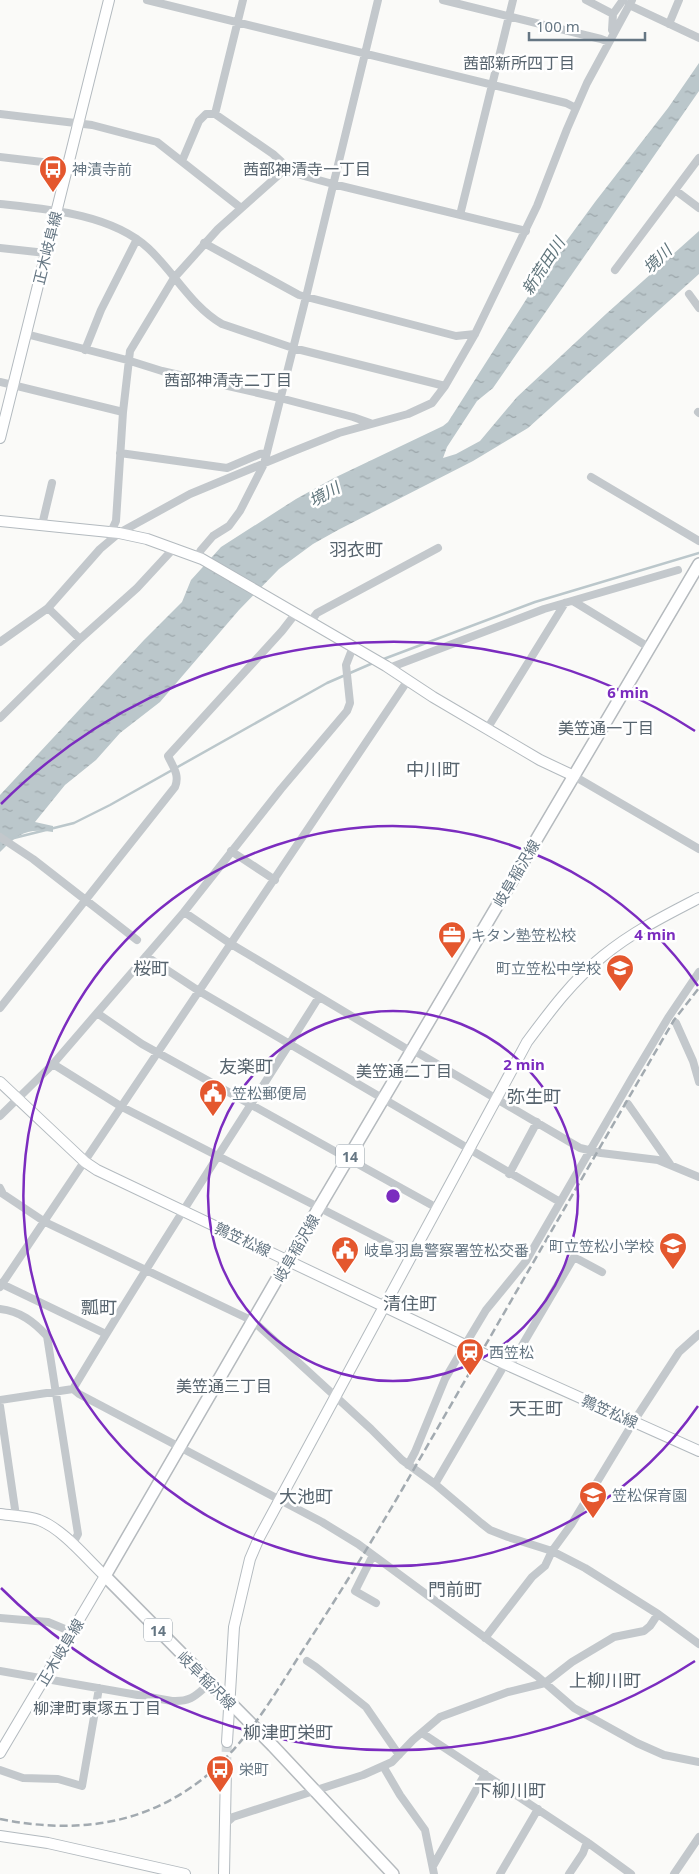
<svg xmlns="http://www.w3.org/2000/svg" width="699" height="1874" viewBox="0 0 699 1874" font-family="'Noto Sans','Noto Sans JP',sans-serif">
	<defs>
		<pattern id="water-ripples" width="26" height="14" patternUnits="userSpaceOnUse" patternTransform="scale(1.25)"><rect width="26" height="14" fill="#bbc7cb"/><path d="M2 4q2-2 4 0t4 0M15 11q2-2 4 0t4 0" fill="none" stroke="#9ca6aa"/></pattern>
	</defs>
	<rect width="100%" height="100%" fill="#fafaf8"/>
	<!-- water -->
	<path fill="url(#water-ripples)" d="M 699,63 L 699,91 L 493,388 L 477,401 L 447,447 L 443,458 L 456,454 L 480,441 L 517,397 L 606,314 L 699,231 L 699,274 L 528,428 L 473,461 L 338,530 L 313,544 L 279,569 L 239,610 L 160,702 L 120,733 L 96,760 L 65,785 L 35,822 L 53,826 L 53,832 C 27,828 19,833 0,852 L 0,795 L 144,640 L 182,602 L 191,580 L 221,547 L 296,499 L 334,478 L 443,426 L 448,422 L 543,273 L 595,202 L 668,108 Z"/>
	<g fill="none" stroke-linecap="round" stroke-linejoin="round">
		<!-- stream -->
		<path stroke="#bbc7cb" stroke-width="2.5" d="M 381,660 L 535,602 L 699,553
			M 14,838 L 74,823 L 110,805 L 327,683 L 373,663"/>
		<!-- secondary-tunnel -->
		<path stroke="#d5d9db" stroke-width="10" stroke-dasharray="10 5" stroke-linecap="butt" d="M 226,1767 L 227,1742"/>
		<!-- secondary casing -->
		<g stroke="#b3babf" stroke-width="12">
			<path id="secondary" d="M 0,438 L 109,0
				M 0,521 L 119,533 L 147,539 L 202,559 L 386,666 L 433,697 L 540,760 L 574,776
				M 0,1082 L 85,1162 L 97,1170 L 505,1364 L 699,1451
				M 0,1514 C 13,1516 27,1516 39,1520 C 63,1529 87,1559 105,1576 L 0,1753
				M 227,1742 L 234,1627 L 250,1559 L 259,1538 L 527,1042 C 550,1011 573,980 603,956 C 632,932 666,915 699,898
				M 0,1836 L 48,1843 L 185,1874
				M 224,1874 L 226,1767"/>
		</g>
		<!-- primary casing -->
		<g stroke="#b5babe" stroke-width="14">
			<path id="primary" d="M 393,1874 L 273,1746 L 105,1576 L 288,1260 L 699,564"/>
		</g>
		<!-- street -->
		<path stroke="#c3c8cc" stroke-width="8" d="M 147,0 L 566,103 L 576,108
			M 443,0 L 601,39 L 609,42
			M 586,0 L 613,14
			M 629,5 L 699,38
			M 669,24 L 679,0
			M 614,33 L 612,30 L 613,14 L 623,0
			M 0,114 L 92,125 L 157,142 L 241,208
			M 215,114 L 243,0
			M 0,157 L 68,165
			M 182,161 L 199,121 L 206,114 L 215,114 L 273,154 L 285,165 L 286,171 L 333,184 L 526,231
			M 675,190 L 699,208
			M 0,204 C 47,209 111,214 148,248 C 174,272 191,306 222,324 L 293,348 L 445,386
			M 460,215 L 513,0
			M 204,243 L 299,295 L 456,336 L 475,334
			M 0,248 L 46,253
			M 615,270 L 699,158
			M 689,294 L 699,308
			M 26,334 L 127,360 L 162,371 L 280,398 L 353,417 L 370,423
			M 85,350 L 101,310 L 137,239
			M 0,382 L 123,412
			M 698,412 L 699,413
			M 120,453 L 227,468 L 260,454 L 266,453
			M 591,477 L 699,541
			M 42,525 L 52,483
			M 111,532 L 116,521 L 123,412 L 130,351 L 174,278 L 218,229 L 282,172 L 286,171
			M 197,557 L 201,550 L 213,536 L 229,526 L 240,511 L 264,464 L 306,297 L 378,0
			M 573,601 L 650,648
			M 48,608 L 80,639
			M 310,622 L 317,613 L 438,548
			M 0,642 L 48,608 L 100,549 L 119,533 L 190,494 L 289,453 L 339,433 L 408,414 L 432,403 L 445,386 L 475,334 L 537,206 L 567,129 L 587,83 L 632,0
			M 389,668 L 544,609 L 678,570
			M 0,718 L 80,639 L 137,588 L 174,548
			M 487,729 L 565,603
			M 574,776 L 699,849
			M 0,837 L 33,859 L 137,940
			M 231,851 L 275,880
			M 184,912 L 231,944 L 405,1048 L 420,1054 L 580,1148 L 601,1153 L 658,1160 L 699,1177
			M 146,956 L 199,991 L 560,1202
			M 0,1008 L 175,787 C 180,775 173,767 168,756 L 282,631 L 296,613
			M 97,1013 L 142,1044 L 437,1208
			M 676,1023 L 693,1061 L 699,1082
			M 53,1064 L 122,1107 L 412,1255
			M 628,1104 L 670,1164
			M 0,1116 L 53,1064 L 184,912 L 281,789 L 347,711 L 350,703 L 346,665 L 353,647
			M 509,1174 L 537,1122
			M 0,1188 L 3,1194 L 45,1222 L 253,1321 L 371,1429 L 402,1460 L 435,1484 L 481,1523 L 490,1530 L 508,1537 L 552,1551 L 585,1568 L 658,1614 L 699,1644
			M 0,1283 L 106,1334
			M 0,1287 L 408,680
			M 0,1309 C 20,1311 34,1322 47,1336 L 78,1534 L 72,1545
			M 510,1366 L 574,1257 L 602,1272
			M 73,1389 L 79,1394 L 322,1522 L 358,1544 L 537,1676 L 574,1708 L 637,1743 L 664,1755 L 699,1762
			M 0,1400 L 73,1389 C 152,1256 237,1128 319,997
			M 0,1406 L 16,1516
			M 408,1465 L 415,1452 L 445,1379 L 465,1345 L 486,1310 L 526,1261 L 632,1078 L 668,1018 L 699,972
			M 435,1484 L 505,1364
			M 373,1555 L 355,1591 L 376,1603
			M 0,1618 L 48,1622 L 72,1632
			M 485,1638 L 532,1577 L 545,1566 L 552,1551 L 571,1525 L 634,1421 L 679,1352 L 699,1334
			M 307,1661 L 316,1667 L 366,1707 L 399,1755
			M 0,1671 L 172,1701 C 192,1702 196,1695 210,1683
			M 422,1733 L 587,1842 L 631,1874
			M 383,1766 L 400,1795 L 425,1830 L 434,1874
			M 0,1770 L 23,1778 L 58,1779 L 82,1786 L 99,1688
			M 225,1824 L 233,1817 L 363,1775 L 392,1762 L 413,1740 L 440,1717 L 508,1692 L 545,1683 L 572,1662 L 614,1637 L 644,1631 L 650,1626 L 658,1614
			M 433,1866 L 485,1774
			M 500,1874 L 538,1809
			M 569,1874 L 583,1853 L 587,1842
			M 674,1874 L 699,1837"/>
		<!-- secondary -->
		<use href="#secondary" stroke="#fff" stroke-width="10"/>
		<!-- primary -->
		<use href="#primary" stroke="#fff" stroke-width="11"/>
		<!-- rail -->
		<path stroke="#a2aab0" stroke-width="2.5" stroke-dasharray="8 4" stroke-linecap="butt" d="M 0,1819 C 75,1834 144,1826 205,1777 C 247,1743 274,1695 303,1650 C 338,1596 371,1543 403,1488 C 493,1332 583,1176 674,1020 L 699,988"/>
	</g>
	<!-- distance rings -->
	<g fill="none" stroke="#7b2cbf" stroke-width="2.5">
		<circle cx="393" cy="1196" r="185"/>
		<path d="M698 1406A370 370 0 1 1 698 986"/>
		<path d="M695 1661A555 555 0 0 1 1 1588M1 804A555 555 0 0 1 695 731"/>
	</g>
	<!-- icons -->
	<defs>
		<g id="bus-pin" transform="scale(1.4375)"><path d="M0 17L-7.5 6A9.5 9.5 0 1 1 7.5 6Z" fill="#e4572e" stroke="#fff"/><path d="M-5-6H5V4H4V6H2V4H-2V6H-4V4H-5ZM-3.5-4V0h7V-4ZM-3.5 1.2v1.5H-2V1.2ZM2 1.2v1.5H3.5V1.2Z" fill="#fff"/></g>
		<g id="office-pin" transform="scale(1.4375)"><path d="M0 17L-7.5 6A9.5 9.5 0 1 1 7.5 6Z" fill="#e4572e" stroke="#fff"/><path d="M-6-3h4V-5.5h4V-3h4V5H-6ZM-1-4.5V-3h2v-1.5ZM-6 0V1H6V0Z" fill="#fff"/></g>
		<g id="school-pin" transform="scale(1.4375)"><path d="M0 17L-7.5 6A9.5 9.5 0 1 1 7.5 6Z" fill="#e4572e" stroke="#fff"/><path d="M0-5L7-2L0 1L-7-2ZM-4 1L0 2.5L4 1V4Q0 6-4 4Z" fill="#fff"/></g>
		<g id="civic-pin" transform="scale(1.4375)"><path d="M0 17L-7.5 6A9.5 9.5 0 1 1 7.5 6Z" fill="#e4572e" stroke="#fff"/><path d="M-.6-6.5H3V-4.5H.6V-3L4-1V1h2V6H-6V1h2V-1L-.6-3ZM-1.2 2.5V6h2.4V2.5Z" fill="#fff"/></g>
		<g id="station-pin" transform="scale(1.4375)"><path d="M0 17L-7.5 6A9.5 9.5 0 1 1 7.5 6Z" fill="#e4572e" stroke="#fff"/><path d="M-3-6H3Q5-6 5-4V2Q5 4 3 4L4.5 6H3L1.5 4h-3L-3 6H-4.5L-3 4Q-5 4-5 2V-4Q-5-6-3-6ZM-3.5-4v3h7v-3ZM-3.5 1v1.5H-2V1ZM2 1v1.5H3.5V1Z" fill="#fff"/></g>
	</defs>
	<g fill-rule="evenodd">
		<use href="#bus-pin" x="53" y="169"/>
		<use href="#office-pin" x="452" y="935"/>
		<use href="#school-pin" x="620" y="968"/>
		<use href="#civic-pin" x="213" y="1093"/>
		<use href="#school-pin" x="673" y="1246"/>
		<use href="#civic-pin" x="345" y="1250"/>
		<use href="#station-pin" x="470" y="1352"/>
		<use href="#school-pin" x="593" y="1495"/>
		<use href="#bus-pin" x="220" y="1769"/>
	</g>
	<g text-anchor="middle" dominant-baseline="central" stroke-width="5" stroke-linejoin="round" paint-order="stroke">
		<!-- shield labels -->
		<g fill="#fff" stroke="#939fa8" stroke-width="1">
			<rect x="336" y="1144.5" width="28" height="23" rx="4"/>
			<rect x="144" y="1618.5" width="28" height="23" rx="4"/>
		</g>
		<g font-size="14" font-weight="bold" fill="#657683">
			<text x="350" y="1156">14</text>
			<text x="158" y="1630">14</text>
		</g>
		<!-- poi labels -->
		<g font-size="15" fill="#657683" stroke="#fff" text-anchor="start">
			<text x="72" y="169">神漬寺前</text>
			<text x="471" y="935">キタン塾笠松校</text>
			<text x="601" y="968" text-anchor="end">町立笠松中学校</text>
			<text x="232" y="1093">笠松郵便局</text>
			<text x="654" y="1246" text-anchor="end">町立笠松小学校</text>
			<text x="364" y="1250">岐阜羽島警察署笠松交番</text>
			<text x="489" y="1352">西笠松</text>
			<text x="612" y="1495">笠松保育園</text>
			<text x="239" y="1769">栄町</text>
		</g>
		<!-- street labels -->
		<g font-size="15" fill="#657683" stroke="#fff">
			<text transform="translate(47 248) rotate(-76)">正木岐阜線</text>
			<text transform="translate(516 873) rotate(-59)">岐阜稲沢線</text>
			<text transform="translate(243 1239) rotate(25)">鶉笠松線</text>
			<text transform="translate(296 1248) rotate(-60)">岐阜稲沢線</text>
			<text transform="translate(610 1411) rotate(24)">鶉笠松線</text>
			<text transform="translate(60 1652) rotate(-59)">正木岐阜線</text>
			<text transform="translate(207 1680) rotate(45)">岐阜稲沢線</text>
		</g>
		<!-- neighbourhood labels -->
		<g font-size="16" fill="#57646e" stroke="#fff">
			<text x="519" y="63">茜部新所四丁目</text>
			<text x="307" y="169">茜部神清寺一丁目</text>
			<text x="228" y="380">茜部神清寺二丁目</text>
			<text x="606" y="728">美笠通一丁目</text>
			<text x="404" y="1071">美笠通二丁目</text>
			<text x="224" y="1386">美笠通三丁目</text>
			<text x="97" y="1708">柳津町東塚五丁目</text>
		</g>
		<!-- water labels -->
		<g font-size="16" font-style="italic" fill="#60757c" stroke="#fff">
			<text transform="translate(657 259) rotate(-44)">境川</text>
			<text transform="translate(543 266) rotate(-57)">新荒田川</text>
			<text transform="translate(324 494) rotate(-29)">境川</text>
		</g>
		<!-- quarter labels -->
		<g font-size="18" fill="#57646e" stroke="#fff">
			<text x="356" y="549">羽衣町</text>
			<text x="433" y="769">中川町</text>
			<text x="151" y="968">桜町</text>
			<text x="246" y="1066">友楽町</text>
			<text x="534" y="1096">弥生町</text>
			<text x="410" y="1303">清住町</text>
			<text x="99" y="1307">瓢町</text>
			<text x="536" y="1408">天王町</text>
			<text x="306" y="1496">大池町</text>
			<text x="455" y="1589">門前町</text>
			<text x="605" y="1680">上柳川町</text>
			<text x="288" y="1732">柳津町栄町</text>
			<text x="510" y="1790">下柳川町</text>
		</g>
	</g>
	<circle cx="393" cy="1196" r="8" fill="#7b2cbf" stroke="#fff" stroke-width="2.5"/>
	<g font-size="15" text-anchor="middle" font-weight="bold" fill="#7b2cbf" stroke="#fff" stroke-width="5" stroke-linejoin="round" paint-order="stroke">
		<text x="628" y="698">6 min</text>
		<text x="655" y="940">4 min</text>
		<text x="524" y="1070">2 min</text>
	</g>
	<!-- scale -->
	<path d="M529 32v8h116v-8" fill="none" stroke="#657683" stroke-width="2.5"/>
	<text x="536" y="32" font-size="15" fill="#657683" stroke="#ffffff" stroke-width="4" paint-order="stroke">100 m</text>
</svg>
